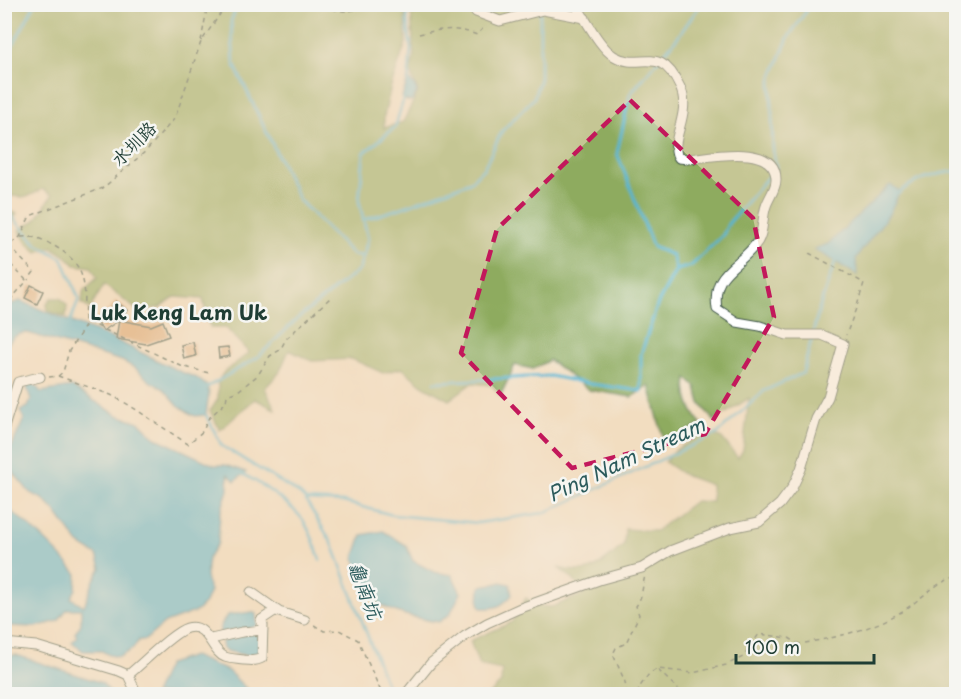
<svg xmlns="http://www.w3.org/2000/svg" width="961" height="699" viewBox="0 0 961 699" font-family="'Playpen Sans','LXGW WenKai TC',sans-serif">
	<rect width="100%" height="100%" fill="#f6f6f2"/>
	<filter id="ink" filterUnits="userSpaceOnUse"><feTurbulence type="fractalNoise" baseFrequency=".0167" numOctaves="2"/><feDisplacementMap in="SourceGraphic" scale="12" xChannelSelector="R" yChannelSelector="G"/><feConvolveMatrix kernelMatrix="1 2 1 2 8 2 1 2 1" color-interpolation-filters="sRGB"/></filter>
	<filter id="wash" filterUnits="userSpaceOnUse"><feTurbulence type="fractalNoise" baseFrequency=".008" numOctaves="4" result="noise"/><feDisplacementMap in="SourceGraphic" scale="24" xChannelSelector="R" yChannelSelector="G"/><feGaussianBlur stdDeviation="1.35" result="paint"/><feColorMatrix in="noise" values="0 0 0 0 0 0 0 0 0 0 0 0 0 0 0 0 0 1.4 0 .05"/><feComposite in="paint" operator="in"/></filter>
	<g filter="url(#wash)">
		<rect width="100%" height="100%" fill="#f2ddc0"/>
		<!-- forest -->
		<path fill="#8eab5e" stroke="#567449" stroke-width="1.5" d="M 4,5 L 405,5 L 406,43 L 391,86 L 384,116 L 384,128 L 403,122 L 418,92 L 410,71 L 414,58 L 411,9 L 413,5 L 956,5 L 956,694 L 489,694 L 501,683 L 502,670 L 479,665 L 470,641 L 512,622 L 526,598 L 540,606 L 552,607 L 584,594 L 572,578 L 558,568 C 593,577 598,566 624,545 L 625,529 L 656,531 L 695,501 L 712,502 L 711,485 L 684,475 L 665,462 L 675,450 L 704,433 L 721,437 L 738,458 L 743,450 L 749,398 L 714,421 L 700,403 L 696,387 L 687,378 C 684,397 690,409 701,424 L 665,444 L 649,385 L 632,397 L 589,390 L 549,360 L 533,369 L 515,365 L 500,396 L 492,385 L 472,383 L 449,400 L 422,385 L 402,368 L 383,373 L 352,359 L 312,361 L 289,350 L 279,373 L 265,388 L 275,409 L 255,399 L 220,430 L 210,411 L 218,399 L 218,381 L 224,372 L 249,353 L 226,328 L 211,328 L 208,322 L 203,299 L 175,297 L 159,308 L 137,310 L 104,285 L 90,309 L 82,304 L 83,291 L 97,278 L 91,267 L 75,265 L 66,256 L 52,247 L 37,252 L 27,243 L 19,230 L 36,220 L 52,195 L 43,189 L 27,197 L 8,196 L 5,190 Z
			M 5,211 L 17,213 L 5,235 L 4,235 Z
			M 51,298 L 60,298 L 67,305 L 66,317 L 48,311 L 47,304 Z"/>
		<!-- water -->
		<path fill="#54b6d3" stroke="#3a7a84" stroke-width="1.5" d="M 408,79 L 411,81 L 417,91 L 412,101 L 407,101 L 402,97 Z
			M 890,185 L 900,191 L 889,214 L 856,258 L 857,275 L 814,249 L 828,244 Z
			M 20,301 L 109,337 L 179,371 L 197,378 L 207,386 L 209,393 L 206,415 L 195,416 L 191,414 L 178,405 L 164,389 L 151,382 L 135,368 L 122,361 L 28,333 C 15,333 9,339 5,351 L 5,310 L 8,305 Z
			M 32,382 L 41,392 L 72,387 L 117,415 L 139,422 L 156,438 L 214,465 L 225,465 L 246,472 L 235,481 L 228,474 L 228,490 L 220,514 L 218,543 L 208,558 L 206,577 L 210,591 L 205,603 L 197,611 L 165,623 L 145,640 L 139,640 L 133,649 L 119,657 L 109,655 L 102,651 L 83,651 L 72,642 L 77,637 L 75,633 L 81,624 L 81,609 L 67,609 L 58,621 L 36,627 L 5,626 L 4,506 C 32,526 55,548 77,574 L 76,589 L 71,598 L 84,606 L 94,580 L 101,568 L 97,555 L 79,544 L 54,510 L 43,499 L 30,493 L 8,466 L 9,452 L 24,419 L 20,411 L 28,407 L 31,400 L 26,384 Z
			M 383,531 L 406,545 L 413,561 L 434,572 L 452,575 L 461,593 L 450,614 L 439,622 C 419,619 381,612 369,594 C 364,587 359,568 354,558 L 362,535 Z
			M 501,582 L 510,584 L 512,595 C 502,606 496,609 481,608 L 479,603 L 480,587 C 486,583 494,586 501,582 Z
			M 252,612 L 256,614 L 257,625 L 254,627 L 220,633 L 220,627 L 227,615 Z
			M 253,632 L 259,634 L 260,653 L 253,657 L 227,651 L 222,648 L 222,641 Z
			M 16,655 L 102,683 L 112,694 L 5,694 L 5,656 Z
			M 193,656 L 228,671 L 249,691 L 249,694 L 154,694 L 168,664 Z"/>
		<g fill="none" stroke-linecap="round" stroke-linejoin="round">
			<!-- stream -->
			<path stroke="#54b6d3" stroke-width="3" d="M 238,4 L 231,21 L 234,64 L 299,200 L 353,255 L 362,256
				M 4,64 L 7,56 L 35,4
				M 408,83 L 411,48 L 407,21 L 409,4
				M 776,168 L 773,151 L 771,80 L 788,38 L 811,4
				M 898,194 C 914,179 935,174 956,171
				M 4,207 L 36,244 L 62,258 L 79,299 L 70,322
				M 363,220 L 401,208 L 470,182 L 484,168 L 502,131 L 534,98 L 540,78 L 540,4
				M 676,270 L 691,266 L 723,235 L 728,224 L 771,173
				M 435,382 L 550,376 L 591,384 L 641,391 L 641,354 L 658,303 L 676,270 L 672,255 L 653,247 L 617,153 L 630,94 L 677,38 L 701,4
				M 204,389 L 258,357 L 297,319 L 359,270 L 368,239 L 359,201 L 364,153 L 395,127 L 405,95
				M 206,415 L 222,446 L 300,494 L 306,500 L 343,502 L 393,515 L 478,523 L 544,513 L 717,434 L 764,391 L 803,373 L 819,309 L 836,259
				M 242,474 C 258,481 293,506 303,520 C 311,533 316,546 320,560
				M 306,501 L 332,543 L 390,694"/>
		</g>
		<g id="blocks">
			<!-- building -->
			<path fill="#d99e65" d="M 31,285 L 43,291 L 37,304 L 25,298 Z
				M 116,301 L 127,310 L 118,321 L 103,331 L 95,319 L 109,310 Z
				M 119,320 L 151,326 L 163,321 L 169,336 L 146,344 L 116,339 Z
				M 193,342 L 196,356 L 184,359 L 181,345 Z
				M 228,347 L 230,356 L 219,358 L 218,348 Z"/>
		</g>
	</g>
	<g filter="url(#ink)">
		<use href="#blocks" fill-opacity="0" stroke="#3f5549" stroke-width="1.5"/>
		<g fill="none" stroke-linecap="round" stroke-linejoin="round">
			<!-- minor casing -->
			<g stroke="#3f5549" stroke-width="11">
				<path id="minor" d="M 469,4 L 476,12 L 500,21 L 543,10 L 585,18
					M 4,427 L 18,382 L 40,377
					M 251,592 L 279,612 L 305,620
					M 211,639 L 242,632 L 263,630
					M 4,643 L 36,646 L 119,671 L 128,675 L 137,694
					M 128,675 C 141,665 173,632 187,628 C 208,622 211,652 225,657 C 230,659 238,659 244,660 C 251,660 255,662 262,658 L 263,625 L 261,620 L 276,610
					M 406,694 L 431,663 L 465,636 L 487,623 L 518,609 L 599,580 L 642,568 L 670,551 L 730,528 L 759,522 L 780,504 L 792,488 L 801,469 L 816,419 L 828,397 L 843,344 L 822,335 L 787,335 L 760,326 L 737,322 L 717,309 C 711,270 740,268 758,241 C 764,231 762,217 766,206 C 769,197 776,189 776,180 C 777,142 710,157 688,159 L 679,158 C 667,143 693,113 680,87 C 659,42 641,72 614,56 C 600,48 586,19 575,4"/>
			</g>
			<!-- path -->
			<path stroke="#3f5549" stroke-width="1.5" stroke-dasharray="4.5 4.5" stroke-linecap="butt" d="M 325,4 C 335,16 362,10 375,4
				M 419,34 C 440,29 457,27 477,35 L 485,26
				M 201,41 L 208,4
				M 21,237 C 38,236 41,239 56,247 C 87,265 86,287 84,320 L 181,366 L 209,373
				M 9,246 L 34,272 L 28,280
				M 4,248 L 20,237 L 30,216 L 103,188 L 146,151 L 175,118 L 201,42 L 227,4
				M 809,253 L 864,283 L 857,306 L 846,335
				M 4,258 L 27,281 L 4,307
				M 58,376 L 111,395 L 129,405 L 188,444 L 203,431 L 208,419 L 226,402 L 227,395 L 238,391 L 258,375 L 270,356 L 280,350 L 286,339 L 330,298
				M 49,377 L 58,376 L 63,372 L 69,351 L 87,323
				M 314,625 L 324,631 L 339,630 L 358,640 L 382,694
				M 658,670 L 683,694
				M 627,694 L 625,682 L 613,654 L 616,648 L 626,643 L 639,615 L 636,606 C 643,597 642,586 645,576
				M 637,694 L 641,685 L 649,674 L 657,669 L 693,673 L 726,665 L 743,657 L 759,634 L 789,638 L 799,644 C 834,638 871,630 901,612 C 920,601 935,581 956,578"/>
			<!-- minor -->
			<use href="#minor" stroke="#fff" stroke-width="9"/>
		</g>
	</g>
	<!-- marked area -->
	<path d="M0 0H961V699H0ZM 630,100 L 753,218 L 774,317 L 705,434 L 572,468 L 461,353 L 497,229 Z" fill="#f2ddc0" fill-opacity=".55" fill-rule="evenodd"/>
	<path fill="none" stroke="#c2185b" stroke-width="4.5" stroke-dasharray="12 8" stroke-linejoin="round" d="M 630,100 L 753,218 L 774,317 L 705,434 L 572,468 L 461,353 L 497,229 Z"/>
	<g text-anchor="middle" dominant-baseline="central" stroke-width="5" stroke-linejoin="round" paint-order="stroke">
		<!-- street labels -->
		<g font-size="18" fill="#1f3d34" stroke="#f6f6f2">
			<text transform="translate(133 143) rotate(-45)">水圳路</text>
		</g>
		<!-- neighbourhood labels -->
		<g font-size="20" font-weight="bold" fill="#1f3d34" stroke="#f6f6f2">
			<text x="179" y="312">Luk Keng Lam Uk</text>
		</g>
		<!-- water labels -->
		<g font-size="20" font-style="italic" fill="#2c5b5c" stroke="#f6f6f2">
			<text transform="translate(626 459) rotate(-25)">Ping Nam Stream</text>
			<text transform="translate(366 590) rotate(69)">龜南坑</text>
		</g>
	</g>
	<!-- margin -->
	<rect width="961" height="699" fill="none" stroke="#f6f6f2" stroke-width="24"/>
	<!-- scale -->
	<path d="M736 654v9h138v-9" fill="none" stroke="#1f3d34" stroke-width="3"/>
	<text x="745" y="654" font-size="18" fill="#1f3d34" stroke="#f6f6f2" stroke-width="4.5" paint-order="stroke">100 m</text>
</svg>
